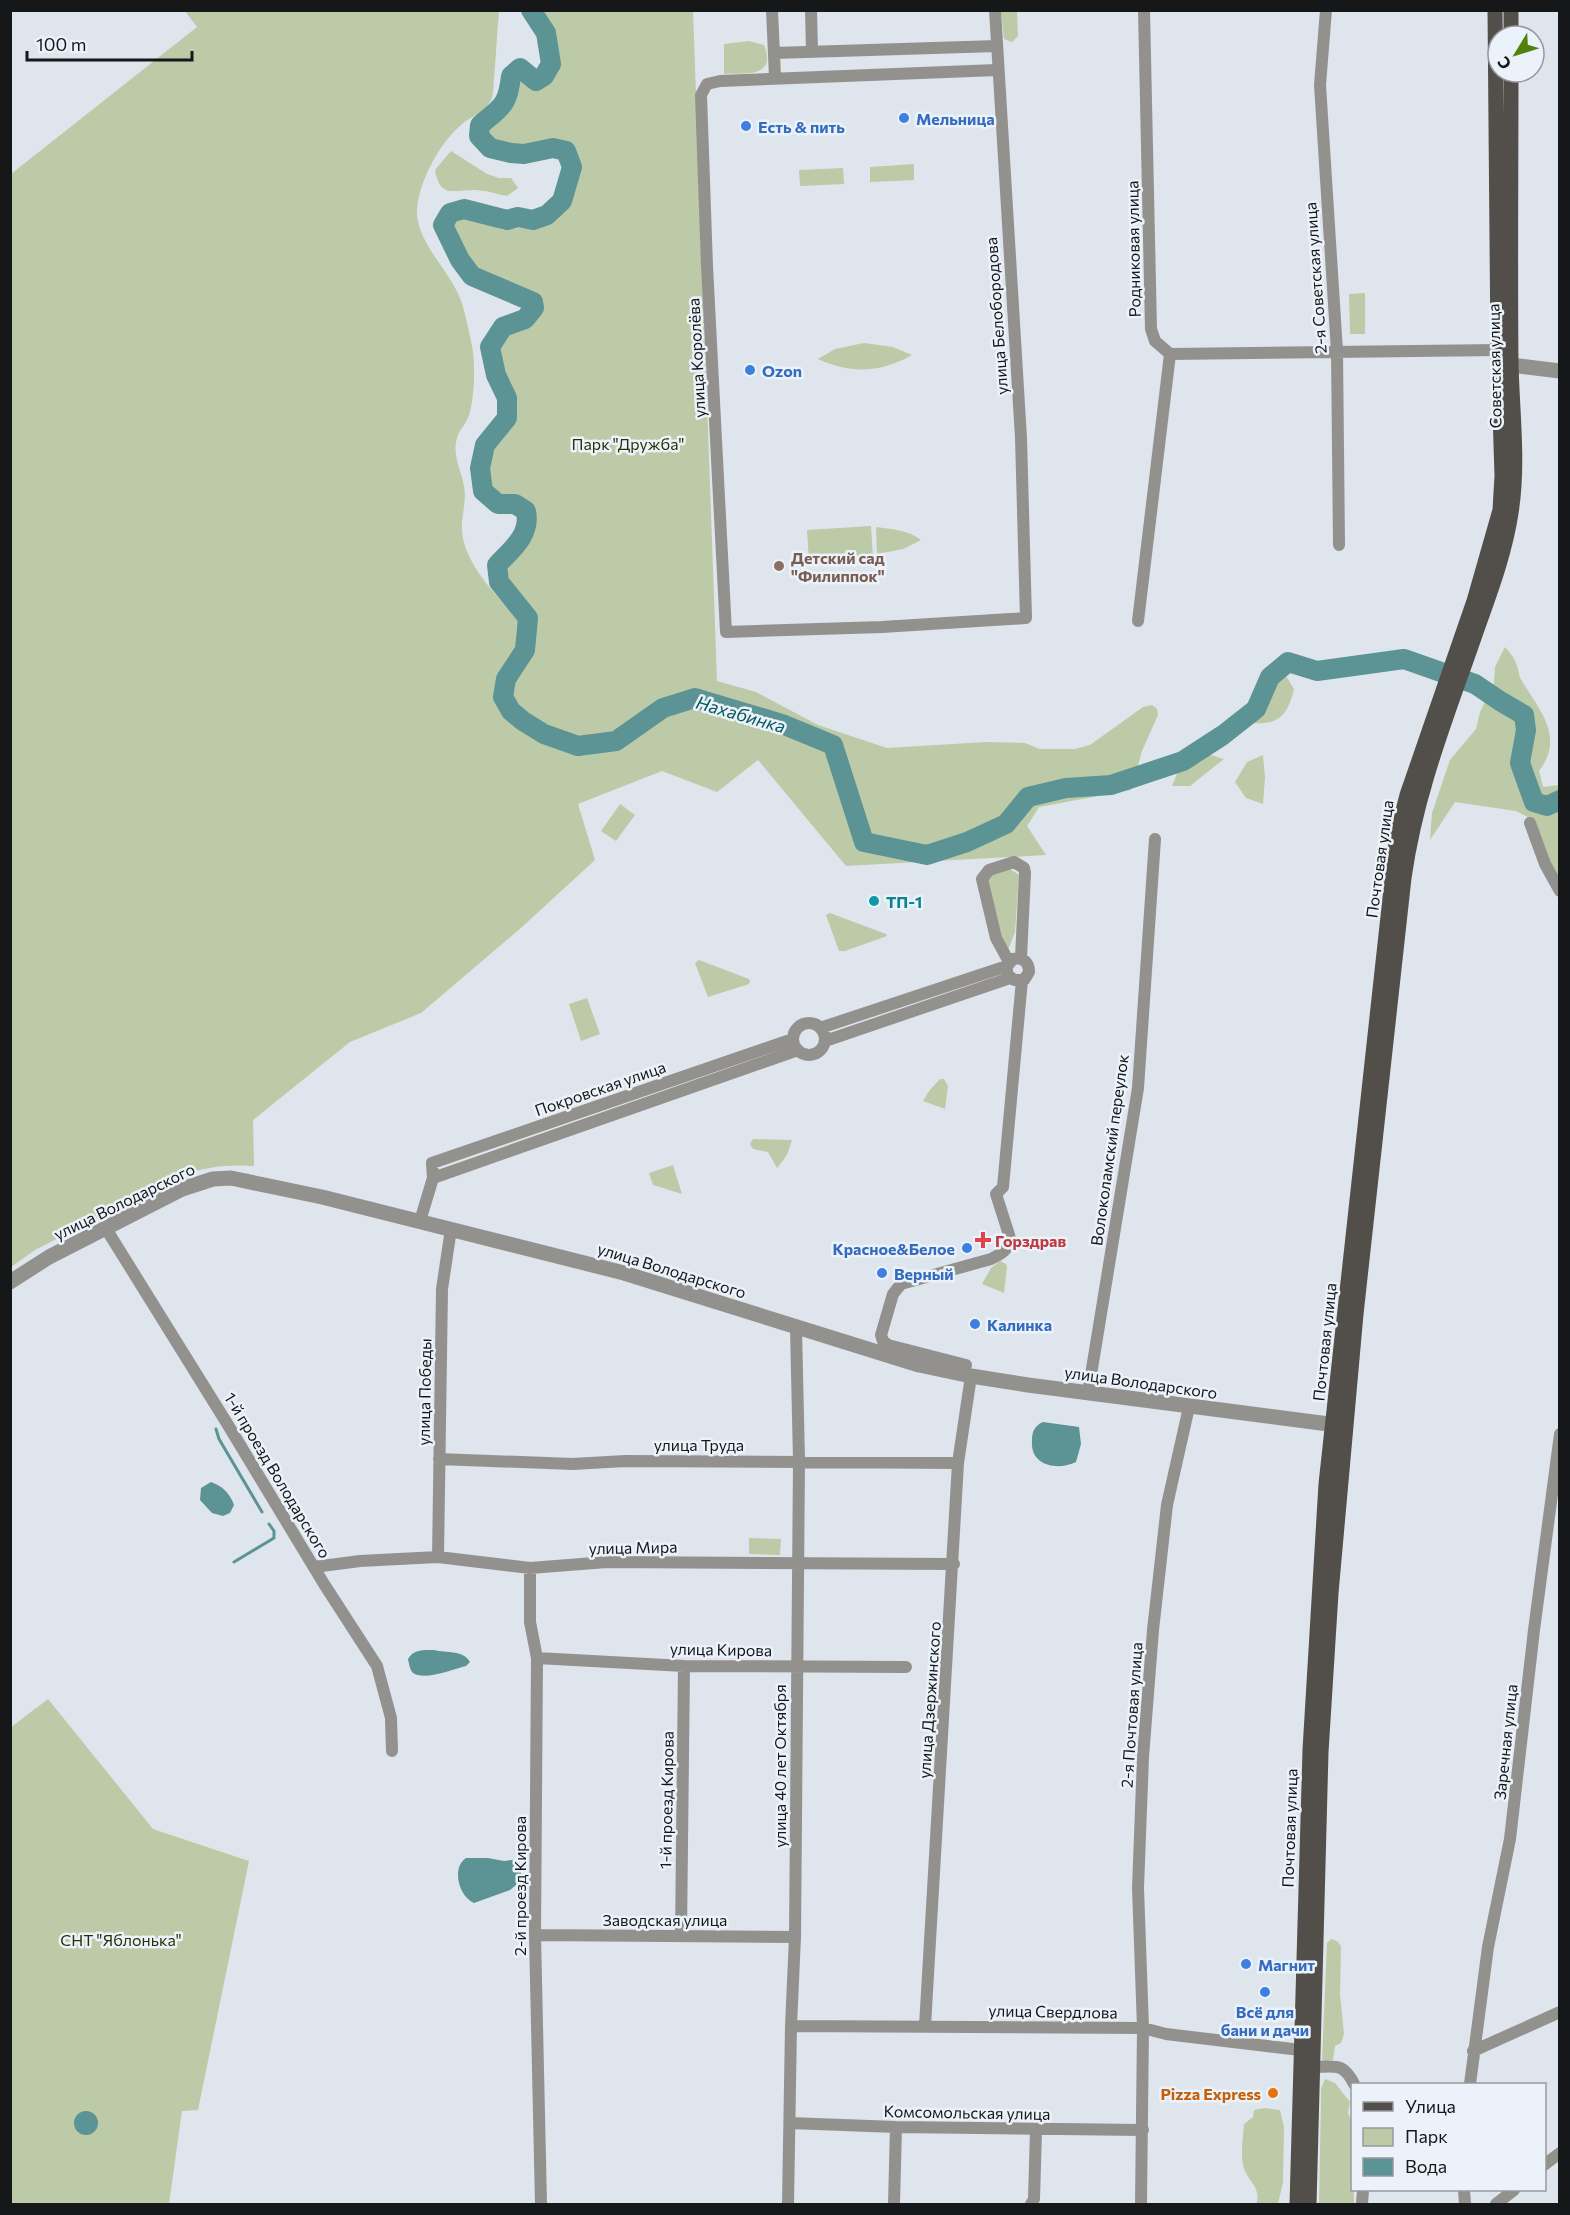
<svg xmlns="http://www.w3.org/2000/svg" width="1570" height="2215" viewBox="0 0 1570 2215" font-family="Commissioner,sans-serif">
	<rect width="100%" height="100%" fill="#dfe5ec"/>
	<!-- green -->
	<path fill="#bccaa7" d="M 185,11 L 499,11 C 497,33 496,56 494,78 C 493,86 494,93 491,100 C 484,114 470,116 460,126 C 439,144 419,182 417,209 C 415,240 449,270 460,298 C 465,311 468,327 471,341 C 476,360 475,400 468,418 C 465,425 459,430 457,438 C 452,456 461,469 464,486 C 467,501 461,516 462,531 C 464,566 506,608 531,629 L 534,624 C 533,620 532,614 530,610 C 519,590 508,596 504,567 C 520,544 532,546 533,514 C 527,508 523,503 515,500 C 511,498 506,499 501,498 C 494,495 487,484 485,476 C 480,451 510,433 512,409 C 514,384 491,372 497,349 C 500,335 525,321 536,311 L 536,299 L 515,285 L 476,272 L 468,262 L 457,239 L 450,228 L 455,216 L 468,216 L 503,230 L 528,227 L 540,223 L 568,190 L 567,147 C 546,136 541,148 521,151 C 509,153 494,146 484,140 L 485,127 L 513,103 L 513,89 L 518,77 C 532,82 540,83 553,74 C 555,62 556,47 551,36 C 548,27 541,19 537,11 L 693,11 L 717,681 L 756,692 L 818,725 L 887,748 L 986,742 L 1025,743 L 1040,749 L 1075,749 L 1090,745 L 1143,707 L 1152,705 L 1157,709 L 1158,715 L 1142,751 L 1131,790 L 1039,807 L 1027,826 L 1046,855 L 846,866 L 758,760 L 717,792 L 662,771 L 578,804 L 595,860 L 522,927 L 421,1013 L 350,1042 L 253,1120 L 254,1166 C 228,1164 206,1167 181,1175 L 35,1250 L 11,1267 L 11,174 L 197,27 Z
		M 1001,11 L 1017,11 L 1018,36 L 1012,42 L 1004,39 Z
		M 749,41 L 764,45 C 777,78 746,73 724,74 L 724,44 Z
		M 451,151 L 487,174 L 499,178 L 511,178 L 518,188 L 507,196 C 496,194 485,190 474,190 C 452,190 440,198 435,170 Z
		M 914,164 L 914,180 L 870,182 L 870,167 Z
		M 843,168 L 844,184 L 800,186 L 799,170 Z
		M 1365,293 L 1365,334 L 1350,334 L 1349,294 Z
		M 864,343 L 893,347 L 912,355 C 881,373 850,374 818,359 L 835,349 Z
		M 871,526 L 873,558 L 809,562 L 807,530 Z
		M 876,527 C 890,529 909,530 921,540 L 903,549 L 877,554 Z
		M 1505,647 C 1509,652 1514,657 1516,663 C 1519,669 1518,675 1522,681 C 1540,712 1565,736 1539,771 L 1543,787 L 1559,785 L 1559,887 L 1531,819 L 1516,811 L 1455,802 L 1430,840 L 1432,813 L 1450,760 L 1476,729 L 1480,712 L 1494,683 L 1495,667 Z
		M 1286,676 L 1294,689 C 1288,714 1280,725 1253,723 L 1249,714 L 1254,700 L 1270,677 Z
		M 1207,754 L 1224,759 L 1190,786 L 1172,786 L 1178,771 L 1193,764 Z
		M 1263,755 L 1265,777 L 1263,804 L 1246,798 L 1235,782 L 1247,762 Z
		M 620,804 L 635,815 L 616,841 L 601,831 Z
		M 1010,869 L 1019,875 L 1015,932 L 1008,950 L 997,932 L 986,882 L 990,872 Z
		M 830,913 L 886,934 L 887,936 L 845,951 L 839,951 L 826,915 Z
		M 699,960 L 749,979 L 750,981 L 749,984 L 708,997 L 695,963 Z
		M 587,998 L 600,1034 L 581,1041 L 569,1004 Z
		M 940,1079 L 944,1079 L 948,1086 L 945,1109 L 923,1101 L 929,1091 Z
		M 753,1139 L 792,1140 L 787,1155 L 777,1168 L 768,1152 L 753,1149 L 750,1144 Z
		M 673,1165 L 682,1194 L 653,1185 L 649,1173 Z
		M 1000,1261 L 1006,1264 L 1007,1267 L 1004,1293 L 982,1284 L 991,1268 Z
		M 749,1538 L 781,1539 L 780,1555 L 749,1554 Z
		M 48,1699 L 153,1829 L 249,1861 L 198,2110 L 182,2111 L 169,2204 L 11,2204 L 10,1728 Z
		M 1331,1939 L 1337,1941 L 1341,1946 L 1340,1994 L 1344,2034 L 1341,2043 L 1335,2046 L 1333,2060 L 1322,2062 L 1327,1943 Z
		M 1325,2079 L 1335,2083 L 1350,2102 L 1348,2113 L 1352,2123 L 1354,2204 L 1319,2204 L 1321,2100 L 1321,2089 Z
		M 1265,2108 L 1280,2110 L 1284,2127 L 1283,2182 L 1278,2204 L 1256,2204 C 1262,2189 1249,2182 1244,2169 C 1240,2155 1243,2139 1244,2124 L 1253,2117 L 1254,2110 Z"/>
	<!-- water -->
	<path fill="#5c9394" d="M 1043,1422 L 1079,1427 L 1081,1444 L 1076,1462 C 1058,1471 1030,1466 1032,1441 C 1032,1432 1034,1426 1043,1422 Z
		M 211,1482 C 222,1486 230,1493 234,1505 L 230,1513 L 223,1516 L 212,1513 L 200,1500 L 201,1488 Z
		M 434,1650 C 446,1653 464,1650 470,1662 L 466,1666 C 454,1669 424,1681 413,1673 C 410,1670 409,1664 408,1659 C 414,1649 423,1650 434,1650 Z
		M 466,1858 L 488,1858 L 504,1861 L 519,1859 L 522,1880 L 510,1890 L 474,1903 C 459,1897 451,1868 466,1858 Z
		M74 2123a12 12 0 1 1 24 0a12 12 0 1 1-24 0Z"/>
	<g fill="none" stroke-linecap="round" stroke-linejoin="round">
		<!-- stream -->
		<path stroke="#5c9394" stroke-width="3" d="M 216,1429 L 219,1439 L 262,1512
			M 234,1562 L 274,1538 L 274,1531 L 269,1524"/>
		<!-- river -->
		<path stroke="#5c9394" stroke-width="20" d="M 531,10 L 546,33 L 551,64 L 544,76 L 536,81 L 520,68 L 511,76 C 508,106 501,107 480,125 L 479,136 L 490,148 L 511,153 L 524,154 L 553,148 L 566,151 L 572,167 L 562,201 L 547,215 L 533,220 L 518,217 L 507,220 L 464,209 L 450,213 L 443,225 L 460,260 L 472,276 L 533,302 L 534,308 L 525,319 L 503,327 L 490,347 L 496,375 L 507,398 L 507,418 L 485,445 L 480,468 L 483,491 L 498,504 L 515,504 L 526,511 C 531,535 512,549 497,565 L 499,582 L 528,618 L 525,650 L 506,679 L 503,697 L 511,711 L 523,721 L 544,734 L 578,746 L 616,741 L 663,708 L 695,698 L 782,724 L 833,745 L 864,842 L 927,855 L 967,842 L 1006,824 L 1028,797 L 1066,788 L 1111,785 L 1183,761 L 1223,735 L 1256,709 L 1270,677 L 1288,662 L 1317,671 L 1404,659 L 1475,684 L 1500,701 L 1524,715 L 1526,730 L 1520,763 L 1534,802 L 1547,806 L 1560,800"/>
		<!-- minor -->
		<path stroke="#93918e" stroke-width="12" d="M 772,10 L 775,77
			M 811,10 L 812,51
			M 995,10 L 1021,438 L 1026,618 L 882,627 L 726,632 L 707,266 L 701,95 L 707,84 L 720,81 L 997,70
			M 1326,10 L 1320,85 L 1337,351 L 1339,545
			M 774,53 L 997,46
			M 1170,354 L 1498,350
			M 1138,621 L 1170,354 L 1155,341 L 1151,329 L 1144,10
			M 1530,823 L 1545,864 L 1560,891
			M 1009,962 L 996,938 L 982,879 L 989,870 L 1014,862 L 1024,868 L 1025,873 L 1021,958
			M793 1039a16 16 0 1 1 32 0a16 16 0 1 1-32 0Z
			M 820,1028 L 1007,966 L 1013,959 C 1023,957 1029,962 1029,972 L 1024,980 L 1014,980 L 1007,974 L 1007,966
			M 825,1041 L 1010,978
			M 433,1178 L 798,1050
			M 420,1221 L 433,1178 L 432,1163 L 793,1039
			M 105,1227 L 228,1425 L 324,1584 L 377,1666 L 391,1718 L 392,1751
			M 963,1375 L 966,1365 L 888,1345 L 883,1341 L 881,1335 L 893,1294 L 901,1284 L 991,1259 C 1001,1254 1009,1250 1010,1238 L 996,1194 L 1003,1187 L 1022,980
			M 1088,1393 L 1138,1088 L 1155,839
			M 439,1459 L 573,1464 L 625,1461 L 958,1463
			M 438,1557 L 442,1289 L 451,1229
			M 314,1567 L 360,1561 L 438,1557 L 530,1568 L 607,1562 L 954,1564
			M 530,1568 L 530,1622 L 537,1658 L 535,1935 L 541,2204
			M 537,1658 L 684,1666 L 906,1667
			M 535,1935 L 795,1937
			M 681,1935 L 684,1666
			M 791,2026 L 1143,2028 L 1166,2034 L 1309,2051
			M 925,2026 L 958,1463 L 971,1376
			M 1473,2051 L 1560,2012
			M 1312,2067 C 1336,2067 1343,2062 1354,2084
			M 1470,2084 L 1488,1947 L 1510,1839 L 1534,1630 L 1560,1434
			M 790,2123 L 896,2127 L 1143,2130
			M 1544,2165 L 1560,2153
			M 1464,2190 L 1465,2204
			M 788,2204 L 791,2026 L 795,1937 L 799,1461 L 796,1328
			M 894,2204 L 896,2127
			M 1031,2204 L 1034,2199 L 1036,2130
			M 1141,2204 L 1143,2028 L 1138,1888 L 1143,1757 L 1153,1630 L 1167,1505 L 1189,1407
			M 1362,2204 L 1363,2190
			M 1496,2204 L 1514,2190"/>
		<!-- tertiary -->
		<path stroke="#93918e" stroke-width="15" d="M 1511,365 L 1560,371
			M 10,1282 L 49,1257 L 182,1189 L 213,1179 L 231,1178 L 322,1197 L 624,1273 L 919,1365 L 971,1376 L 1028,1385 L 1344,1426"/>
		<!-- primary -->
		<path stroke="#524e49" stroke-width="15" d="M 1511,36 L 1511,10
			M 1297,2204 L 1310,1750 L 1326,1484 L 1397,834 L 1407,795 L 1474,601 L 1500,510 L 1502,476 L 1498,350 L 1495,10
			M 1309,2204 L 1321,1752 L 1331,1593 L 1356,1314 L 1404,878 C 1416,792 1447,716 1475,635 C 1489,595 1505,554 1511,513 C 1519,463 1512,413 1511,363 C 1510,266 1511,169 1511,72"/>
	</g>
	<!-- markers -->
	<g fill="#3f7fe0" stroke="#ecf2f9" stroke-width="2">
		<circle cx="904" cy="118" r="6"/>
		<circle cx="746" cy="126" r="6"/>
		<circle cx="750" cy="370" r="6"/>
		<circle cx="967" cy="1248" r="6"/>
		<circle cx="882" cy="1273" r="6"/>
		<circle cx="975" cy="1324" r="6"/>
		<circle cx="1246" cy="1964" r="6"/>
		<circle cx="1265" cy="1992" r="6"/>
	</g>
	<circle fill="#8d6e63" stroke="#ecf2f9" stroke-width="2" cx="779" cy="566" r="6"/>
	<circle fill="#0f9aa8" stroke="#ecf2f9" stroke-width="2" cx="874" cy="901" r="6"/>
	<path fill="#e0444e" stroke="#ecf2f9" stroke-width="2" d="M980 1231h6v6h6v6h-6v6h-6v-6h-6v-6h6z"/>
	<circle fill="#e8710a" stroke="#ecf2f9" stroke-width="2" cx="1273" cy="2093" r="6"/>
	<g text-anchor="middle" dominant-baseline="central" stroke-width="5" stroke-linejoin="round" paint-order="stroke">
		<!-- shop labels -->
		<g font-size="16" font-weight="bold" fill="#366cbe" stroke="#ecf2f9" text-anchor="start">
			<text x="916" y="118">Мельница</text>
			<text x="758" y="126">Есть &amp; пить</text>
			<text x="762" y="370">Ozon</text>
			<text x="955" y="1248" text-anchor="end">Красное&amp;Белое</text>
			<text x="894" y="1273">Верный</text>
			<text x="987" y="1324">Калинка</text>
			<text x="1258" y="1964">Магнит</text>
			<text x="1265" y="2011" text-anchor="middle">Всё для<tspan x="1265" dy="18">бани и дачи</tspan></text>
		</g>
		<!-- street labels -->
		<g font-size="16" fill="#151719" stroke="#ecf2f9">
			<text transform="translate(1133 249) rotate(-91)">Родниковая улица</text>
			<text transform="translate(1315 278) rotate(-94)">2-я Советская улица</text>
			<text transform="translate(996 316) rotate(-94)">улица Белобородова</text>
			<text transform="translate(696 358) rotate(-93)">улица Королёва</text>
			<text transform="translate(1494 366) rotate(-91)">Советская улица</text>
			<text transform="translate(1379 859) rotate(-82)">Почтовая улица</text>
			<text transform="translate(600 1088) rotate(-19)">Покровская улица</text>
			<text transform="translate(1109 1150) rotate(-82)">Волоколамский переулок</text>
			<text transform="translate(124 1201) rotate(-26)">улица Володарского</text>
			<text transform="translate(672 1270) rotate(17)">улица Володарского</text>
			<text transform="translate(1324 1342) rotate(-84)">Почтовая улица</text>
			<text transform="translate(1141 1382) rotate(8)">улица Володарского</text>
			<text transform="translate(424 1392) rotate(-89)">улица Победы</text>
			<text x="699" y="1444">улица Труда</text>
			<text transform="translate(278 1475) rotate(59)">1-й проезд Володарского</text>
			<text transform="translate(633 1547) rotate(-1)">улица Мира</text>
			<text transform="translate(721 1649) rotate(1)">улица Кирова</text>
			<text transform="translate(929 1700) rotate(-86)">улица Дзержинского</text>
			<text transform="translate(1131 1715) rotate(-86)">2-я Почтовая улица</text>
			<text transform="translate(1505 1742) rotate(-84)">Заречная улица</text>
			<text transform="translate(779 1766) rotate(-90)">улица 40 лет Октября</text>
			<text transform="translate(666 1800) rotate(-89)">1-й проезд Кирова</text>
			<text transform="translate(1289 1828) rotate(-88)">Почтовая улица</text>
			<text transform="translate(519 1886) rotate(-90)">2-й проезд Кирова</text>
			<text x="665" y="1919">Заводская улица</text>
			<text transform="translate(1053 2011) rotate(1)">улица Свердлова</text>
			<text transform="translate(967 2112) rotate(1)">Комсомольская улица</text>
		</g>
		<!-- park labels -->
		<g font-size="16" fill="#253304" stroke="#ecf2f9">
			<text x="628" y="443">Парк "Дружба"</text>
			<text x="121" y="1939">СНТ "Яблонька"</text>
		</g>
		<!-- education labels -->
		<g font-size="16" font-weight="bold" fill="#785e54" stroke="#ecf2f9" text-anchor="start">
			<text x="791" y="557">Детский сад<tspan x="791" dy="18">"Филиппок"</tspan></text>
		</g>
		<!-- culture labels -->
		<g font-size="16" font-weight="bold" fill="#0d838f" stroke="#ecf2f9" text-anchor="start">
			<text x="886" y="901">ТП-1</text>
		</g>
		<!-- health labels -->
		<g font-size="16" font-weight="bold" fill="#be3a42" stroke="#ecf2f9" text-anchor="start">
			<text x="995" y="1240">Горздрав</text>
		</g>
		<!-- food labels -->
		<g font-size="16" font-weight="bold" fill="#c56008" stroke="#ecf2f9" text-anchor="end">
			<text x="1261" y="2093">Pizza Express</text>
		</g>
		<!-- water labels -->
		<g font-size="18" font-style="italic" fill="#05595b" stroke="#ecf2f9">
			<text transform="translate(741 714) rotate(16)">Нахабинка</text>
		</g>
	</g>
	<!-- border -->
	<rect width="1570" height="2215" fill="none" stroke="#151719" stroke-width="24"/>
	<!-- legend -->
	<rect x="1351" y="2083" width="195" height="108" fill="#ecf2f9" stroke="#969a9f" stroke-width="1.5"/>
	<rect x="1363" y="2102" width="30" height="9" fill="#524e49" stroke="#969a9f" stroke-width="1.5"/>
	<text x="1405" y="2113" font-size="18" fill="#151719">Улица</text>
	<rect x="1363" y="2128" width="30" height="18" fill="#bccaa7" stroke="#969a9f" stroke-width="1.5"/>
	<text x="1405" y="2143" font-size="18" fill="#151719">Парк</text>
	<rect x="1363" y="2158" width="30" height="18" fill="#5c9394" stroke="#969a9f" stroke-width="1.5"/>
	<text x="1405" y="2173" font-size="18" fill="#151719">Вода</text>
	<!-- north arrow -->
	<g transform="translate(1516 54) rotate(232)"><circle r="28" fill="#ecf2f9" stroke="#969a9f" stroke-width="1.5"/>
	<path d="M0-4.5L10 22L0 15L-10 22Z" fill="#53810d"/>
	<text y="-9" font-size="16" font-weight="bold" text-anchor="middle" fill="#151719">С</text>
	</g>
	<!-- scale -->
	<path d="M27 51v9h165v-9" fill="none" stroke="#151719" stroke-width="3"/>
	<text x="36" y="51" font-size="18" fill="#151719" stroke="#ecf2f9" stroke-width="4.5" paint-order="stroke">100 m</text>
</svg>
